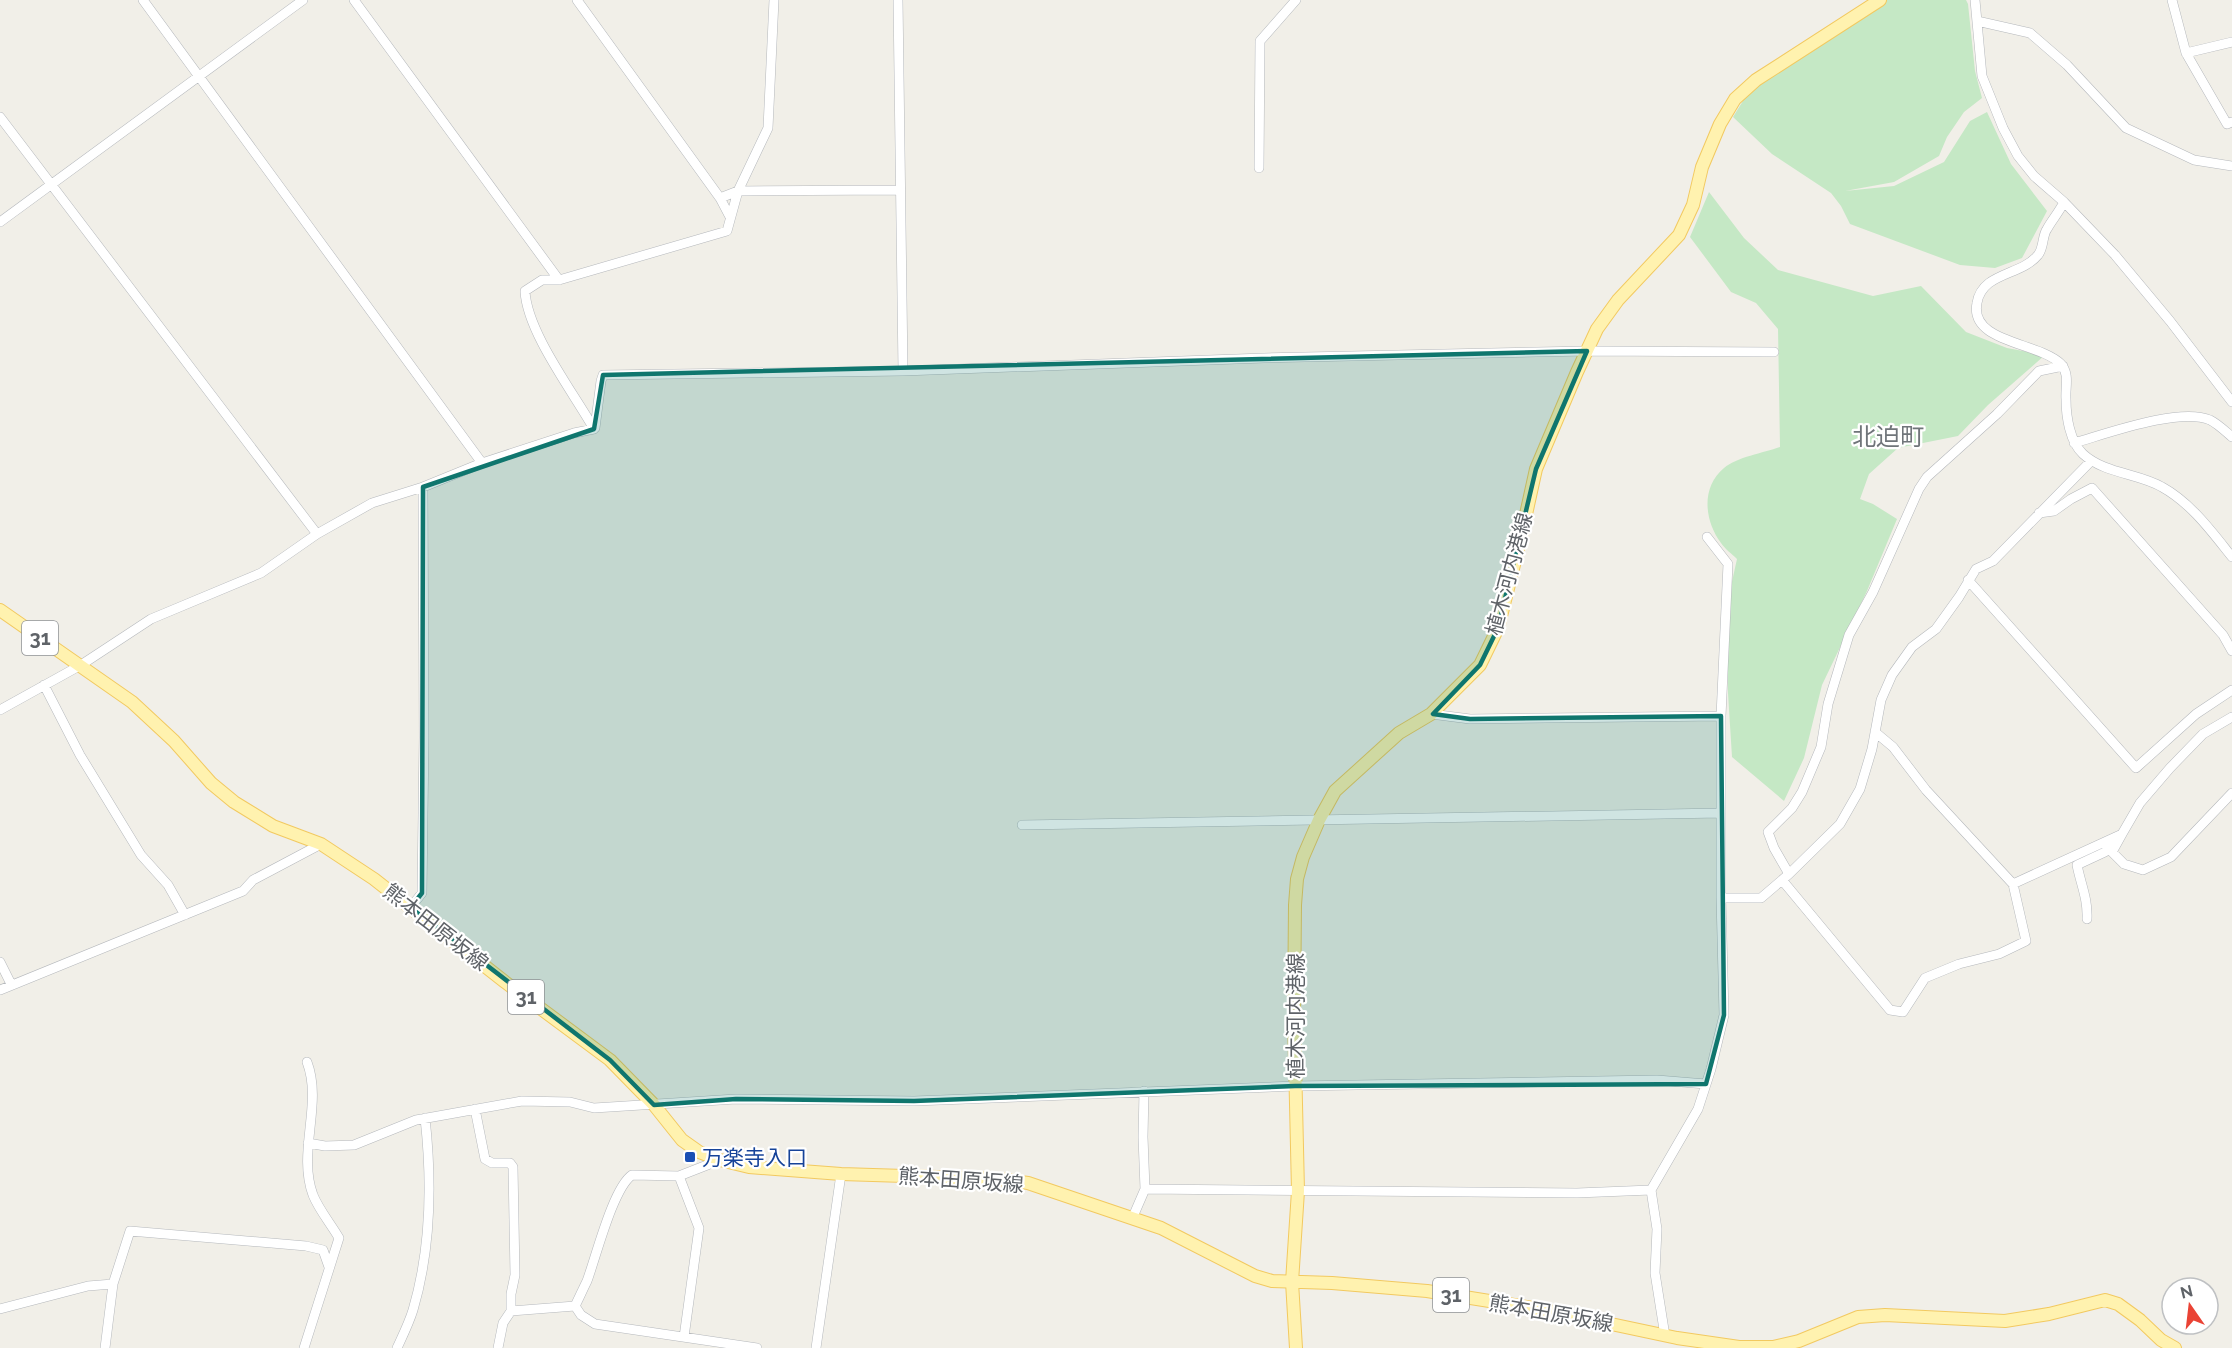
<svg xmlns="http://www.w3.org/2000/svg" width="2232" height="1348" viewBox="0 0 2232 1348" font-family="Raleway,'Noto Sans JP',sans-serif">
	<rect width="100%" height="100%" fill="#f1efe8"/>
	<!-- green -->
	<path fill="#c5e8c5" d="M 1875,0 L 1966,0 L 1968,4 L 1975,71 L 1982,98 L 1964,112 L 1947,137 L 1939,156 L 1894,182 L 1845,191 L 1894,186 L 1944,162 L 1970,121 L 1987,112 L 2011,164 L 2047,211 L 2022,258 L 1995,268 L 1960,265 L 1850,224 L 1841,206 L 1831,193 L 1772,154 L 1733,117 L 1756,80 Z
		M 1709,192 L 1744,238 L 1778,270 L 1873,296 L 1921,286 L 1966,332 L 2007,348 L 2045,355 L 1988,405 L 1958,436 L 1898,448 L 1869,474 L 1860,499 L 1873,504 L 1897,519 L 1867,591 L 1822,685 L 1804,758 L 1784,801 L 1732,757 L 1728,693 L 1727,604 L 1737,559 C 1732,554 1725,549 1721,543 C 1704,520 1701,487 1724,468 C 1737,457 1763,453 1780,447 L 1778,329 L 1756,303 L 1731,292 L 1690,237 Z"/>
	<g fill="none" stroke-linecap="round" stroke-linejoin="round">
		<!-- minor casing -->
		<g stroke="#b5b8bc" stroke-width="10">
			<path id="minor" d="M 143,0 L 482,463
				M 354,0 L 559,280
				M 577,0 L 720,198 L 730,217
				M 898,0 L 903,371
				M 1975,0 L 1982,76 L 2003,128 L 2018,156 L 2034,176 L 2064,202 C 2059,212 2052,220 2047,229 C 2042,236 2044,248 2038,255 C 2021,276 1982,272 1977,303 C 1969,343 2039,342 2061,364 C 2070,374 2065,388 2066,399 C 2066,417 2070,442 2083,454 C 2105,474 2138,473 2162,487 C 2191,503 2212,532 2232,557
				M 2172,0 L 2186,53 L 2227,124 L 2232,122
				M 1977,21 L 2030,33 L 2067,65 L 2126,128 L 2194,160 L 2232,166
				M 2186,53 L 2232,42
				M 0,117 L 317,534
				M 1259,168 L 1260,41 L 1296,0
				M 720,198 L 738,191 L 900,190
				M 2064,202 L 2115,255 L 2170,321 L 2232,402
				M 0,222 L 303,0
				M 595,428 L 601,381 L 603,375 L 903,371 L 1264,358 L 1587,351 L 1774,352
				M 2074,443 C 2106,434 2179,407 2210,420 C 2218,424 2225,431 2232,437
				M 2039,513 L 2054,511 L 2071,499 L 2092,488 L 2223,635 L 2232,651
				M 1707,537 L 1728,564 L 1721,716
				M 1968,580 L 2136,768 L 2196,714 L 2232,690
				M 44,685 L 80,755 L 141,855 L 168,885 L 185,915
				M 0,710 L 81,665 L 151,619 L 261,573 L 317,534 L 372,503 L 423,487 L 482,463 L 574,433 L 594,429 C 573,392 527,332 525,291 L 542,280 L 559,280 L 727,231 L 738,191 L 768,128 L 774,0
				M 1431,714 L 1470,719 L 1721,716 L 1721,898 L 1724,1015 L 1711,1069 L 1698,1109 L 1651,1190 L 1657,1229 L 1655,1273 L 1665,1336
				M 1022,825 L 1721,813
				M 2122,834 L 2112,852 L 2124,864 L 2143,870 L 2171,857 L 2232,793
				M 1789,874 L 1840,824 L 1860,789 L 1872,749 L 1881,700 L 1892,675 L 1912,647 L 1936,629 L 1959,597 L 1976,569 L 1993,561 L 2091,461
				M 1782,880 L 1890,1010 L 1903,1012 L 1925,978 L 1959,964 L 1999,954 L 2026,941 L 2013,884 L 1926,790 L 1893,747 L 1875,732
				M 2013,884 L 2122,834 L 2140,803 L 2170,768 L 2203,734 L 2232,717
				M 1721,898 L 1761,898 L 1789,874 L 1774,848 L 1768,832 L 1792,808 L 1802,792 L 1821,747 L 1828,704 L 1849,635 L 1873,592 L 1919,489 L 1927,477 L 1997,414 L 2039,371 L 2063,366
				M 411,907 L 422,893 L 424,737 L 423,487
				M 2087,919 C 2088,899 2081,885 2077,865 L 2105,852 L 2114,842
				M 0,962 L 11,984
				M 0,990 L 243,891 L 253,880 L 321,844
				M 475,1109 L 485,1159 L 492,1163 L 510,1163 L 513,1167 L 515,1275 L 511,1294 L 511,1311
				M 308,1143 L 325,1146 L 354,1145 L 416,1120 L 522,1101 L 570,1102 L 594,1108 L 736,1099 L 914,1101 L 1295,1086 L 1657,1080 L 1706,1084
				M 679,1176 L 699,1228 L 684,1337
				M 1145,1189 L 1577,1193 L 1651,1190
				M 1132,1219 L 1145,1189 L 1143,1137 L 1144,1091
				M 575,1306 C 579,1298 583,1289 587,1281 C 596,1257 613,1188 632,1175 L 679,1176 L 720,1160
				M 575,1306 L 581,1315 L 595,1324 L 757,1348
				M 0,1309 L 88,1286 L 113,1284
				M 105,1348 L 113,1284 L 130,1231 L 306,1246 L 323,1250 L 329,1267
				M 304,1348 L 339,1238 C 331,1224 319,1210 313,1195 C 297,1152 323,1104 307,1062
				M 397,1348 C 403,1335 409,1323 413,1310 C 431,1249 432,1181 425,1118
				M 498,1348 L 503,1323 L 511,1311 L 575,1306
				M 816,1348 L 841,1174"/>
		</g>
		<!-- major casing -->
		<g stroke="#f2c960" stroke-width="14">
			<path id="major" d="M 0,610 L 132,702 L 174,741 L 211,783 L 234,802 L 273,826 L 321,844 L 374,879 L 505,982 L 610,1060 L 654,1105 L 682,1140 L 699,1152 L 720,1160 L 749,1167 L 841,1174 L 1000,1179 L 1028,1183 L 1161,1228 L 1255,1276 L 1272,1281 L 1332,1283 L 1427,1291 L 1545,1310 L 1677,1338 L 1739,1347 L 1773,1347 L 1799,1341 L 1858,1317 L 1885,1315 L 2005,1321 L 2049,1314 L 2105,1300 L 2118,1304 L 2140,1320 L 2161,1340 L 2175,1348
				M 1296,1348 L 1292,1282 L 1298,1191 L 1294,1017 L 1295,905 L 1297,879 L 1303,857 L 1319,820 L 1335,791 L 1399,733 L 1431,714 L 1480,665 L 1498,628 L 1521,537 L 1536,469 L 1577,372 L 1597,329 L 1618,300 L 1679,235 L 1693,205 L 1702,167 L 1720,124 L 1735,99 L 1756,80 L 1880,0"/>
		</g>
		<!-- minor -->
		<use href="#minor" stroke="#fff" stroke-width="9"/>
		<!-- major -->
		<use href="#major" stroke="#fff2af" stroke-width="12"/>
	</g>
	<!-- marked area -->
	<path fill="#0f766e" fill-opacity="0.2" stroke="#0f766e" stroke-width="4.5" stroke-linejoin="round" d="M 1587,351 L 1536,469 L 1498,628 L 1480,665 L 1433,714 L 1470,719 L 1721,716 L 1724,1015 L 1706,1084 L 1295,1086 L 914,1101 L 736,1099 L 654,1105 L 610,1060 L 411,907 L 422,893 L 423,487 L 594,429 L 603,375 Z"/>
	<!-- markers -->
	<rect fill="#1a4fb4" stroke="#fff" stroke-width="2" x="684" y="1151" width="12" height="12" rx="3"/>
	<g text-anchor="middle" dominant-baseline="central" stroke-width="4.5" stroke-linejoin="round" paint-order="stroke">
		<!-- shield labels -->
		<g fill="#fff" stroke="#8f9295" stroke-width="1.5">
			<rect x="22" y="621" width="36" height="34" rx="4.5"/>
			<rect x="508" y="980" width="36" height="34" rx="4.5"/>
			<rect x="1433" y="1278" width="36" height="34" rx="4.5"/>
		</g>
		<g font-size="20" font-weight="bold" fill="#5f6368">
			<text x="40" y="638">31</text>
			<text x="526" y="997">31</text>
			<text x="1451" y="1295">31</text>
		</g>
		<!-- street labels -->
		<g font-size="21" fill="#5f6368" stroke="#fff">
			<text transform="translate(1509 574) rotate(-75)">植木河内港線</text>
			<text transform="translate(436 927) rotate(38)">熊本田原坂線</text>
			<text transform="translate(1295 1016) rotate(-90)">植木河内港線</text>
			<text transform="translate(961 1180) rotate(4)">熊本田原坂線</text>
			<text transform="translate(1551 1313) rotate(10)">熊本田原坂線</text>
		</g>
		<!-- transit labels -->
		<g font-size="21" fill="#164399" stroke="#fff" text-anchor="start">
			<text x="702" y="1157">万楽寺入口</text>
		</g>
		<!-- quarter labels -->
		<g font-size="24" fill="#70757a" stroke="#fff">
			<text x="1888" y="436">北迫町</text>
		</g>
	</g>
	<!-- north arrow -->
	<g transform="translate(2190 1306) rotate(346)"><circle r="28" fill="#ffffff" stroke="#bfc1c3" stroke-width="1.5"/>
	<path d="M0-4.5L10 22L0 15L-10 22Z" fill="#ea4335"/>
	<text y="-9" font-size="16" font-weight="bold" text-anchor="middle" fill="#5f6368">N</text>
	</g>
</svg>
